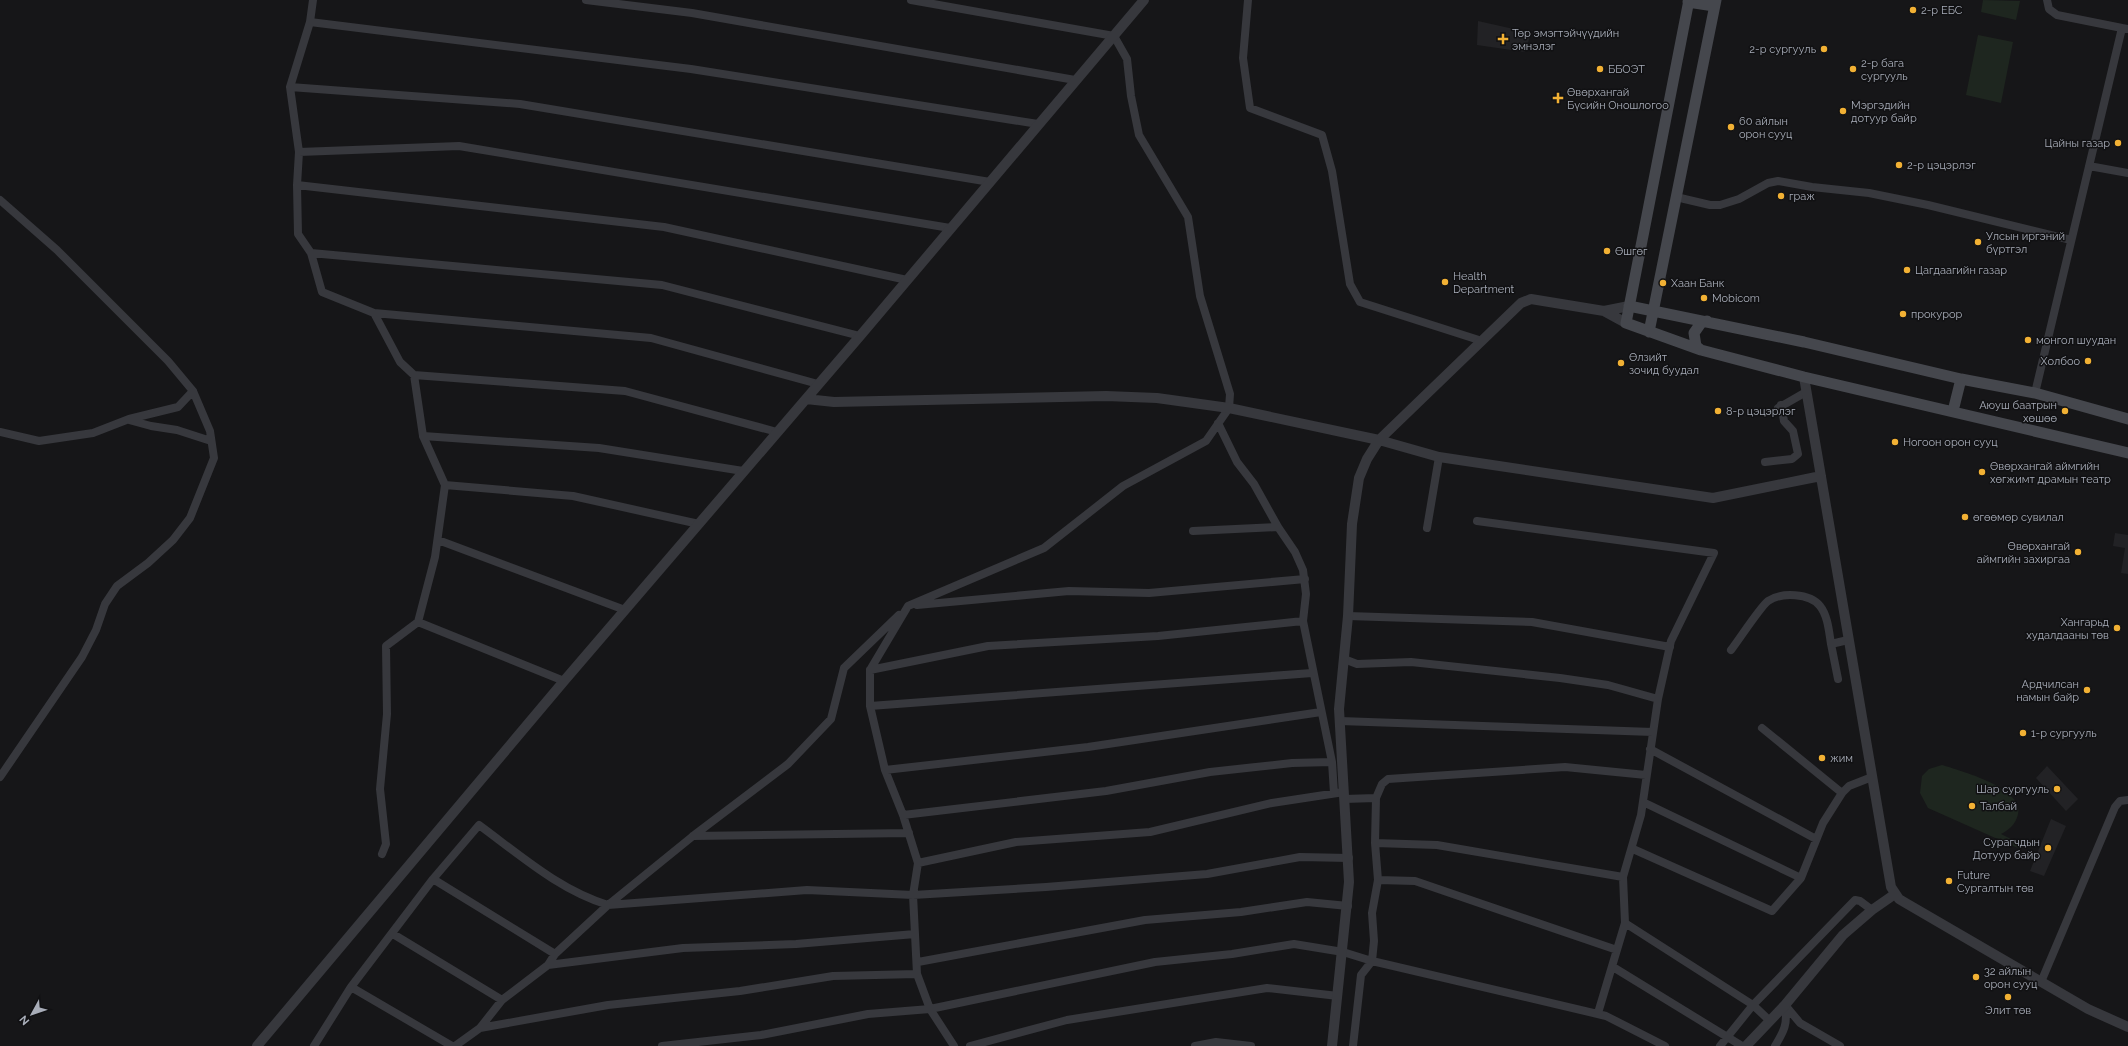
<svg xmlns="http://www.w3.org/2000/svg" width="2128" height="1046" viewBox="0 0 2128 1046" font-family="Raleway,sans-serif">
	<rect width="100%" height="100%" fill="#161618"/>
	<!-- built -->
	<path fill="#222225" d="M 1478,21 L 1531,33 L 1525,52 L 1477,45 Z
		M 2115,533 L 2128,535 L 2128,574 L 2121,573 L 2125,548 L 2113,546 Z
		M 2047,766 L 2078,799 L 2066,811 L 2036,778 Z
		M 2051,819 L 2066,826 L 2044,876 L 2030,871 Z"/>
	<!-- green -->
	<path fill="#1e261f" d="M 1983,0 L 2020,1 L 2016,20 L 1981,12 Z
		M 1978,35 L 2013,42 L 2001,103 L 1966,95 Z
		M 1942,765 C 1961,771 2024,788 2018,814 C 2016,824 2009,830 2001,834 L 2021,844 L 2020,849 L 1928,808 L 1920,793 L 1922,776 L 1929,769 Z"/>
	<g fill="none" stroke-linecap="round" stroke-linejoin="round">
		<!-- minor -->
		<path stroke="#37383d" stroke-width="8" d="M 313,0 L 310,22 L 290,87 L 299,152 L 297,185 L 298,234 L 311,253 L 322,292 L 374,313 L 400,362 L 414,375 L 423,436 L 445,485 L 435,557 L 418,622 L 386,646 L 387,714 L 380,789 L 386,844 L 382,854
			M 586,0 L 692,13 L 1075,80
			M 911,0 L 1114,36 L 1127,59 L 1131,96 L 1139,135 L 1188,217 L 1200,296 L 1230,394 L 1229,408 L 1206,441 L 1123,486 L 1044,548 L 908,606 L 870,670 L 870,706 L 885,770 L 903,815 L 918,863 L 913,895 L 917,974 L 930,1009 L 954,1046
			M 1248,0 L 1243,58 L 1250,108 L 1322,135 L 1332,171 L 1350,284 L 1360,302 L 1482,341
			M 2047,0 L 2049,9 L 2057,15 L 2122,28
			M 310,22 L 691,69 L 1038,124
			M 290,87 L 520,104 L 990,182
			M 299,152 L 459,146 L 950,228
			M 2089,166 L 2128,173
			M 297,185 L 664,227 L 907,280
			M 1676,197 L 1710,205 L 1720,205 L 1739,199 L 1768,183 L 1778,181 L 1812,187 L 1869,193 L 1928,205 L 2071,240
			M 0,200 L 57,250 L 168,361 L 193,391 L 210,431 L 214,458 L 190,518 L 173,540 L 148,563 L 117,586 L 105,604 L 96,630 L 82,657 L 0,777
			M 311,253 L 662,285 L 860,336
			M 374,313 L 651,338 L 818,384
			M 414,375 L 625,391 L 777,432
			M 2035,393 L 2122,28 L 2128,29
			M 1778,408 L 1806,392
			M 129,420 L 151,426 L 177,430 L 211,441
			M 1218,423 L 1237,462 L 1254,484 L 1278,527 L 1295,552 L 1303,570 L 1306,594 L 1303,621 L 1332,762 L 1334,793
			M 0,432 L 39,441 L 93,433 L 129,419 L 178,407 L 193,391
			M 423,436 L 599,448 L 743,471
			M 1765,462 L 1792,459 L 1798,454 L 1793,431 L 1784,421 L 1781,405
			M 445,485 L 573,496 L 699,524
			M 1477,521 L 1714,553 L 1671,641 L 1658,699 L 1641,815 L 1623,877
			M 1427,528 L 1439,457
			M 1193,531 L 1278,527
			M 438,540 L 625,610
			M 917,605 L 1069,591 L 1149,593 L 1305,579
			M 1348,616 L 1532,622 L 1670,647
			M 418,622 L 564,681
			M 1731,650 C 1738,641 1761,606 1768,601 C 1781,592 1810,593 1820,606 C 1828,616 1829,632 1831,644
			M 1344,659 L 1357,664 L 1411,662 L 1560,678 L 1608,685 L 1658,699
			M 870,670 L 988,646 L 1158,636 L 1303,621
			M 1838,679 L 1831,644 L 1848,640
			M 870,706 L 1312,673
			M 1340,721 L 1653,732
			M 1762,728 L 1842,793
			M 1650,749 L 1816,839
			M 885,770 L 1088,747 L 1321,712
			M 1344,799 L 1376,798 L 1382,784 L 1388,779 L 1565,767 L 1646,775
			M 1643,802 L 1801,878
			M 903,815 L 1106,791 L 1210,772 L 1292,763 L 1332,762
			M 693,836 L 909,833
			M 1375,843 L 1437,845 L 1623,877 L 1625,923 L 1753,1005 L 1770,1021
			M 1633,849 L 1772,911 L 1801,878 L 1823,823 L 1842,793 L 1849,786 L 1872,777
			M 918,863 L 1016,842 L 1150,832 L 1272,803 L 1344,792
			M 433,879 L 555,954
			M 1378,880 L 1415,881 L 1617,950
			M 393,934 L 502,1000
			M 918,962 L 1145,920 L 1241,912 L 1307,902 L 1348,906
			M 548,965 L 683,948 L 796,944 L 915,934
			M 1613,967 L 1742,1046
			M 2041,982 L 2115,807 L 2120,801 L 2128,800
			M 351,987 L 452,1046
			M 1785,1005 L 1800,1023 L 1840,1046
			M 1598,1013 L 1625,923
			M 480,1028 L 608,1005 L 740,991 L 833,976 L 917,974
			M 314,1046 L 351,987 L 433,879 L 479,825 C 520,855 559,890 608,905 L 807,890 L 913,895 L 1046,887 L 1207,874 L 1300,857 L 1349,858
			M 455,1046 L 480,1028 L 502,1000 L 548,965 L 555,954 L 608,905 L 693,836 L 788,764 L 831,719 L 844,668 L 899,615
			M 662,1046 L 761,1035 L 868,1014 L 930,1009 L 1155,962 L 1232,954 L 1294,944 L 1343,952 L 1372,961 L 1606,1016 L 1665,1046
			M 970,1046 L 1067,1020 L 1267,988 L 1338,996
			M 1195,1046 L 1216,1042 L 1251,1046
			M 1353,1046 L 1361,975 L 1372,961 L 1374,941 L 1372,913 L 1378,880 L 1375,843 L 1376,798
			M 1720,1046 L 1753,1005 L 1855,900 L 1860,901 L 1872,910
			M 1775,1046 C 1784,1031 1788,1024 1785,1006"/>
		<!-- tertiary -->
		<path stroke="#37383d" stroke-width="10" d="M 1604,311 L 1629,306
			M 1804,377 L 1891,887 L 1899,899 L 1904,902 L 2088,1009 L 2128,1027
			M 806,399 L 834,402 L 1106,396 L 1157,398 L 1229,408 L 1379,440 L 1439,457 L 1713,498 L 1821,476
			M 257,1046 L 564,681 L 860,336 L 1144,0
			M 1332,1046 L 1349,882 L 1339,709 L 1348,616 L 1352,524 L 1359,478 L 1367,459 L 1379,440 L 1521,303 L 1531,299 L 1604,311 L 1626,323
			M 1746,1046 L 1785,1005 L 1843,935 L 1872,910 L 1895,894"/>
		<!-- secondary -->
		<path stroke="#45474d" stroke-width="11" d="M 1689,0 L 1626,323 L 1701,350 L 1804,377 L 2128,453
			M 1688,2 L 1714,6
			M 1629,306 L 1804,342 L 1961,379 L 2035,393 L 2128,419
			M 1649,332 L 1716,0
			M 1701,350 L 1696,346 L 1694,333 L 1701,323 L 1707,321
			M 1953,411 L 1961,379"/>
	</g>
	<!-- markers -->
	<g fill="#f2b134" stroke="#111113" stroke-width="1.5">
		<circle cx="1913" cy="10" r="4"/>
		<path d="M1501 33h4v4h4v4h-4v4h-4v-4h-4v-4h4z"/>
		<circle cx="1824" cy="49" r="4"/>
		<circle cx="1600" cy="69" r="4"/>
		<circle cx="1853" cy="69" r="4"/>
		<path d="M1556 92h4v4h4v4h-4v4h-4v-4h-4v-4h4z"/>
		<circle cx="1843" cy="111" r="4"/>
		<circle cx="1731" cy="127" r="4"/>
		<circle cx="2118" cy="143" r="4"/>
		<circle cx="1899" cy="165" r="4"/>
		<circle cx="1781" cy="196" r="4"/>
		<circle cx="1978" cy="242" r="4"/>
		<circle cx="1607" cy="251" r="4"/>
		<circle cx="1907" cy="270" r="4"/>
		<circle cx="1445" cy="282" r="4"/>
		<circle cx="1663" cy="283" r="4"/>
		<circle cx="1704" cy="298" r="4"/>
		<circle cx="1903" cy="314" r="4"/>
		<circle cx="2028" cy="340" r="4"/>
		<circle cx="2088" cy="361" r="4"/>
		<circle cx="1621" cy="363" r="4"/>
		<circle cx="1718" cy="411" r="4"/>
		<circle cx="2065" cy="411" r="4"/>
		<circle cx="1895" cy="442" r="4"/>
		<circle cx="1982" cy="472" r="4"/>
		<circle cx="1965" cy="517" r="4"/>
		<circle cx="2078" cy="552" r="4"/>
		<circle cx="2117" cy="628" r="4"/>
		<circle cx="2087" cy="690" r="4"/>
		<circle cx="2023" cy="733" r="4"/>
		<circle cx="1822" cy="758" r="4"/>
		<circle cx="2057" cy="789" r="4"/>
		<circle cx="1972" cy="806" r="4"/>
		<circle cx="2048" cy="848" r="4"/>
		<circle cx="1949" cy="881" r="4"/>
		<circle cx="1976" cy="977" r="4"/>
		<circle cx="2008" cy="997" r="4"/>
	</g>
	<g text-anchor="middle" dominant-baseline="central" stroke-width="3" stroke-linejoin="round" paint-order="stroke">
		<!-- poi labels -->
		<g font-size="11" fill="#a8adb8" stroke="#111113" text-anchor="start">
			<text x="1921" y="10">2-р ЕБС</text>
			<text x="1512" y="33">Төр эмэгтэйчүүдийн<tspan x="1512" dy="13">эмнэлэг</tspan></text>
			<text x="1816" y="49" text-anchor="end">2-р сургууль</text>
			<text x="1861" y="63">2-р бага<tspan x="1861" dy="13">сургууль</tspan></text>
			<text x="1608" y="69">ББОЭТ</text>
			<text x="1567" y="92">Өвөрхангай<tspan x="1567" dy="13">Бүсийн Оношлогоо</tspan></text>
			<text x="1851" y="105">Мэргэдийн<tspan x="1851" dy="13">дотуур байр</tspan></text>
			<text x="1739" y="121">60 айлын<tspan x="1739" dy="13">орон сууц</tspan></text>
			<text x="2110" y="143" text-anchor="end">Цайны газар</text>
			<text x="1907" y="165">2-р цэцэрлэг</text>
			<text x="1789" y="196">граж</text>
			<text x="1986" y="236">Улсын иргэний<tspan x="1986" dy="13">бүртгэл</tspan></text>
			<text x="1615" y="251">Өшгөг</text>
			<text x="1915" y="270">Цагдаагийн газар</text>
			<text x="1453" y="276">Health<tspan x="1453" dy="13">Department</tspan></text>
			<text x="1671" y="283">Хаан Банк</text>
			<text x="1712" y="298">Mobicom</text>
			<text x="1911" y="314">прокурор</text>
			<text x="2036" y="340">монгол шуудан</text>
			<text x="1629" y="357">Өлзийт<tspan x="1629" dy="13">зочид буудал</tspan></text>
			<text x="2080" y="361" text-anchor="end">Холбоо</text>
			<text x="2057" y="405" text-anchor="end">Аюуш баатрын<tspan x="2057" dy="13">хөшөө</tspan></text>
			<text x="1726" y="411">8-р цэцэрлэг</text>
			<text x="1903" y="442">Ногоон орон сууц</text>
			<text x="1990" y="466">Өвөрхангай аймгийн<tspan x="1990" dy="13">хөгжимт драмын театр</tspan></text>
			<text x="1973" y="517">өгөөмөр сувилал</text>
			<text x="2070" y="546" text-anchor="end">Өвөрхангай<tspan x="2070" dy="13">аймгийн захиргаа</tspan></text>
			<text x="2109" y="622" text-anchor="end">Хангарьд<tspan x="2109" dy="13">худалдааны төв</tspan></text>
			<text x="2079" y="684" text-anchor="end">Ардчилсан<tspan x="2079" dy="13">намын байр</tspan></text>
			<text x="2031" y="733">1-р сургууль</text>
			<text x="1830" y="758">жим</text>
			<text x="2049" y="789" text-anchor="end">Шар сургууль</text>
			<text x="1980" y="806">Талбай</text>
			<text x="2040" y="842" text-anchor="end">Сурагчдын<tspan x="2040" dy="13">Дотуур байр</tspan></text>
			<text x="1957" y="875">Future<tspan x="1957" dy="13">Сургалтын төв</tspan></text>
			<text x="1984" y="971">32 айлын<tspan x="1984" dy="13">орон сууц</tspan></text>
			<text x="2008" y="1010" text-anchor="middle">Элит төв</text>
		</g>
	</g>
	<!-- north arrow -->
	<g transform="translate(32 1014) rotate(230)" stroke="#111113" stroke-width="3" paint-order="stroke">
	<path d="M0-3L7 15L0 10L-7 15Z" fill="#a8adb8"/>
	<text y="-6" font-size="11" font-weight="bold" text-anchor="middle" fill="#a8adb8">N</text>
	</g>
</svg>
